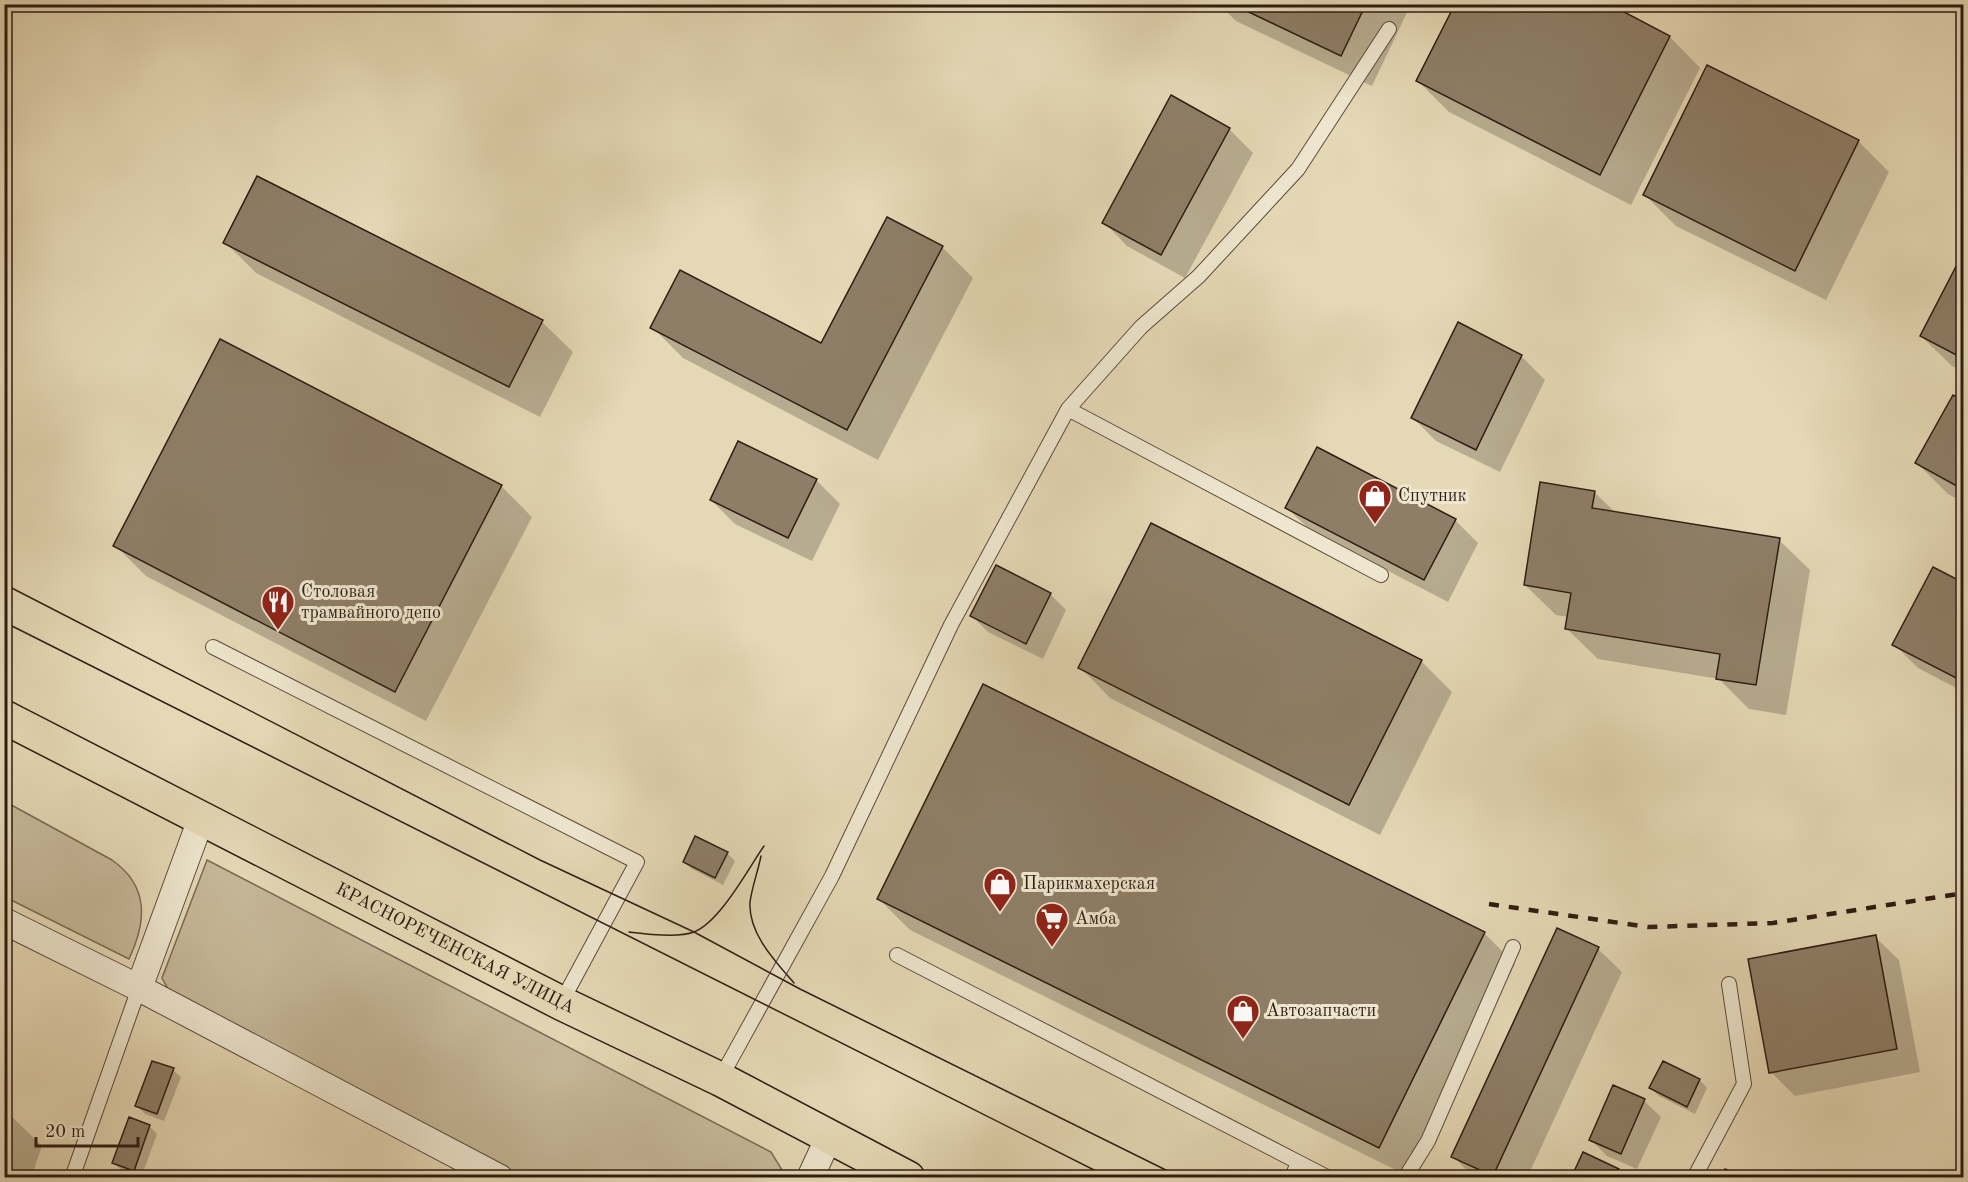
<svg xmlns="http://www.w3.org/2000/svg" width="1968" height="1182" viewBox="0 0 1968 1182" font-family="'Old Standard TT',serif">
	<rect width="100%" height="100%" fill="#e5d8b5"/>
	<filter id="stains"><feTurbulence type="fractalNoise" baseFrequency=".00333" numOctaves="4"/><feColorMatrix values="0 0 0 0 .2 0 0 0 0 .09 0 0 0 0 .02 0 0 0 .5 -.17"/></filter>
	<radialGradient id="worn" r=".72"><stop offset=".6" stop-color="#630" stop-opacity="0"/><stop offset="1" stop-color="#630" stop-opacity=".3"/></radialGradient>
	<!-- green -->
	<path fill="#c6b899" stroke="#7a6a56" stroke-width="1.5" d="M 4,801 L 112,860 C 149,886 147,921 129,959 L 5,897 Z
		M 207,860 L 771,1152 L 787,1178 L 512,1177 L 175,1002 L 162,978 Z"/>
	<!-- shadow -->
	<path fill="#0003" d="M 1219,4 L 1411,4 L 1372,86 L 1236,21 Z
		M 1605,4 L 1670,37 L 1700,68 L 1631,205 L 1449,112 L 1418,81 Z
		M 1708,67 L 1859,142 L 1889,172 L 1826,300 L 1676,226 L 1645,195 Z
		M 1229,129 L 1253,153 L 1185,278 L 1127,246 L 1104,222 Z
		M 225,242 L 542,322 L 573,352 L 540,417 L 256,273 Z
		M 942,247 L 973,278 L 878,460 L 683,358 L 652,327 L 822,345 Z
		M 1964,254 L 1964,372 L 1952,366 L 1921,336 Z
		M 1521,356 L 1545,380 L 1500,472 L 1436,441 L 1413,418 Z
		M 1964,403 L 1964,503 L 1948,494 L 1917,463 Z
		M 816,480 L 840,504 L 812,561 L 735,524 L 711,500 Z
		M 501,486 L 532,517 L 426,721 L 146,576 L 115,545 Z
		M 1594,492 L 1616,513 L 1779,540 L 1810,570 L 1786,715 L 1749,709 L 1719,679 L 1598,659 L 1567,629 L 1569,617 L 1556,615 L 1525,585 Z
		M 1287,508 L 1455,520 L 1478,543 L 1448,602 L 1311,531 Z
		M 1964,585 L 1964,692 L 1918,668 L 1894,644 Z
		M 1050,594 L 1066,610 L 1043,659 L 988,632 L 972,616 Z
		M 1421,661 L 1452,692 L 1380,835 L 1110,698 L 1080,667 Z
		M 727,853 L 735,861 L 723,885 L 692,869 L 684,862 Z
		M 879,899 L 1484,933 L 1515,964 L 1410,1177 L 910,930 Z
		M 1875,937 L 1899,960 L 1920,1072 L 1795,1096 L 1771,1072 Z
		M 1598,949 L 1622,972 L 1527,1178 L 1474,1178 L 1453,1156 Z
		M 1664,1063 L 1700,1080 L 1707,1088 L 1695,1114 L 1659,1096 L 1651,1088 Z
		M 173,1070 L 181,1077 L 164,1121 L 145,1114 L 137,1106 Z
		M 1614,1087 L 1644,1101 L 1661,1117 L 1637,1169 L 1607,1156 L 1590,1139 Z
		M 4,1109 L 42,1146 L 31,1178 L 4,1178 Z
		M 130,1119 L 150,1127 L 157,1134 L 141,1178 L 122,1171 L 114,1163 Z
		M 1584,1154 L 1619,1170 L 1626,1178 L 1573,1178 Z
		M 1423,1172 L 1433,1178 L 1420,1178 Z"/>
	<!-- building -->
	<path fill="#8e7e67" stroke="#2f1c13" stroke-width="1.5" d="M 1232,4 L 1366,4 L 1341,56 Z
		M 1455,4 L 1609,4 L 1670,36 L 1600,175 L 1416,81 Z
		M 1707,65 L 1859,140 L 1795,271 L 1643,195 Z
		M 1171,95 L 1230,128 L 1161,255 L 1102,223 Z
		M 257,176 L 543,320 L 509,387 L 223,243 Z
		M 887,217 L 943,246 L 847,430 L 650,328 L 680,270 L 821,343 Z
		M 1964,251 L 1964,359 L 1920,336 Z
		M 1458,322 L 1522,355 L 1476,450 L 1411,418 Z
		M 220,339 L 502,485 L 395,692 L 113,546 Z
		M 1953,395 L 1964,401 L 1964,490 L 1915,463 Z
		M 738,441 L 817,479 L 788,538 L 710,500 Z
		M 1317,447 L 1456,519 L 1424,580 L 1285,508 Z
		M 1540,482 L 1595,491 L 1592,508 L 1780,538 L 1756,685 L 1716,679 L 1720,654 L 1565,629 L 1571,593 L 1524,585 Z
		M 1151,523 L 1422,660 L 1349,805 L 1078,668 Z
		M 996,565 L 1051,593 L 1026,644 L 970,616 Z
		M 1933,567 L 1964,583 L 1964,682 L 1892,645 Z
		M 983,684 L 1485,932 L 1379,1148 L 877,899 Z
		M 695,836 L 728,852 L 715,878 L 683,862 Z
		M 1557,928 L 1599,947 L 1493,1176 L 1451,1157 Z
		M 1876,935 L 1897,1049 L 1769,1073 L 1748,959 Z
		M 152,1061 L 174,1068 L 157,1114 L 135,1106 Z
		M 1663,1061 L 1700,1079 L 1687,1107 L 1649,1088 Z
		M 1613,1085 L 1645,1099 L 1621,1154 L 1589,1140 Z
		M 129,1117 L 150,1125 L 134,1171 L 112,1163 Z
		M 1583,1152 L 1619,1169 L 1616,1178 L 1571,1178 Z
		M 1725,1169 L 1745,1178 L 1722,1178 Z"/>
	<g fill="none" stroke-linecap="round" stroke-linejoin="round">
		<!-- service casing -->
		<g stroke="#5c4b3c" stroke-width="16">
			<path id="service" d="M 1068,409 L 1141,327 L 1199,276 L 1298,169 L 1389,29
				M 213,647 L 637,862 L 561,1003
				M 897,955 L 1298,1162 L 1292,1178
				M 720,1079 L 832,876 L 951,625 L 1068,409 L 1381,575
				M 1298,1162 L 1329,1178
				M 72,1178 L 139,988
				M 1405,1178 L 1428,1141 L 1513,947
				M 1694,1178 L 1744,1084 L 1729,984"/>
		</g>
		<!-- minor casing -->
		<g stroke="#5c4b3c" stroke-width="28">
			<path id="minor" d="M 4,921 L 139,988 L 500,1178
				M 139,988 L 201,819
				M 810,1178 L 829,1137"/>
		</g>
		<!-- primary casing -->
		<g stroke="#2f1c13" stroke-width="36">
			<g id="primary">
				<path id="s1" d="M 4,717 L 561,1003 L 720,1079 L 908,1178"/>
			</g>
		</g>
		<!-- service -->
		<use href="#service" stroke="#eee6cf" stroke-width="14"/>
		<!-- minor -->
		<use href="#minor" stroke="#eee6cf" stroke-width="26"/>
		<!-- primary -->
		<use href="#primary" stroke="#e5d8b5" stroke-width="33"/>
		<!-- tram -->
		<path stroke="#2f1c13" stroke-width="1.5" d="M 4,584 L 540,860 L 694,932 L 800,989 L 1182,1178
			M 4,622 L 1110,1178
			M 761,856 C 758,871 752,887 750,902 C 748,933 775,961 794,983
			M 629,932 C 646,934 678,938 694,932 C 720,922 748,869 764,846"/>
		<!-- rail -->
		<path stroke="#2f1c13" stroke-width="4.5" stroke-dasharray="10 10" stroke-linecap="butt" d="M 1955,4 L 1964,6
			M 1489,904 L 1648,927 L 1773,923 L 1964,893"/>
	</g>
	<!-- icons -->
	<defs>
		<g id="shop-pin" transform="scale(1.725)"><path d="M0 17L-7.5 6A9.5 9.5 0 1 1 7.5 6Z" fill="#8f2418" stroke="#eee6cf"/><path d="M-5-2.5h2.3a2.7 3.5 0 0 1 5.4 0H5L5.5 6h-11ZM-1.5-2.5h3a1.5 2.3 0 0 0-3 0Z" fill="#fff"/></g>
		<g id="restaurant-pin" transform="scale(1.725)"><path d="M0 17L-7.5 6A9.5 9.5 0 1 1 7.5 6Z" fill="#8f2418" stroke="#eee6cf"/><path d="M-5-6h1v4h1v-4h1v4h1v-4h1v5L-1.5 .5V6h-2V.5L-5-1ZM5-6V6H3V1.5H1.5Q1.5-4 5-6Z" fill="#fff"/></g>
		<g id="supermarket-pin" transform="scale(1.725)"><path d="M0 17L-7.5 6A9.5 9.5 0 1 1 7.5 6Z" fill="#8f2418" stroke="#eee6cf"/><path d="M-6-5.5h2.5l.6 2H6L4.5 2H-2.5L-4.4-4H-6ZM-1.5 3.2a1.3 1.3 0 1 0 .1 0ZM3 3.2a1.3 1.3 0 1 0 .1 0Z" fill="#fff"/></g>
	</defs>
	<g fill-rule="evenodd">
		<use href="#shop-pin" x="1375" y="496"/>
		<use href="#restaurant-pin" x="278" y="602"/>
		<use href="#shop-pin" x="1000" y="884"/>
		<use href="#supermarket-pin" x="1052" y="919"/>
		<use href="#shop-pin" x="1243" y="1011"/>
	</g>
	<g text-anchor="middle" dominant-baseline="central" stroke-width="6" stroke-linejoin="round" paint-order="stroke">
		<!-- poi labels -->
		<g font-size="18" fill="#2f1c13" stroke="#eee6cf" text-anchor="start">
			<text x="1398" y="496">Спутник</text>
			<text x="301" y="592">Столовая<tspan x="301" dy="21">трамвайного депо</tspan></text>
			<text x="1023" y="884">Парикмахерская</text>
			<text x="1075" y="919">Амба</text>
			<text x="1266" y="1011">Автозапчасти</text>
		</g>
		<!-- street labels -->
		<g font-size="18" fill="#2f1c13" stroke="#eee6cf">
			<text stroke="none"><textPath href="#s1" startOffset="507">КРАСНОРЕЧЕНСКАЯ УЛИЦА</textPath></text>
		</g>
	</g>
	<!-- margin -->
	<rect width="1968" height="1182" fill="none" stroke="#e5d8b5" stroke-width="24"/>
	<rect x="6" y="6" width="1956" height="1170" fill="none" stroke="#2f1c13" stroke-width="3"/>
	<rect x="12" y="12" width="1944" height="1158" fill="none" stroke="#2f1c13" stroke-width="1.5"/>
	<!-- scale -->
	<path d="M36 1137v9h102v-9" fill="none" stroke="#2f1c13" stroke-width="3"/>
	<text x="45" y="1137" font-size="18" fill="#2f1c13" stroke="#eee6cf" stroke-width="4.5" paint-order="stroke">20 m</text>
	<rect width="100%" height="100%" filter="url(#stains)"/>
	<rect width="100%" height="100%" fill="url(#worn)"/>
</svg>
